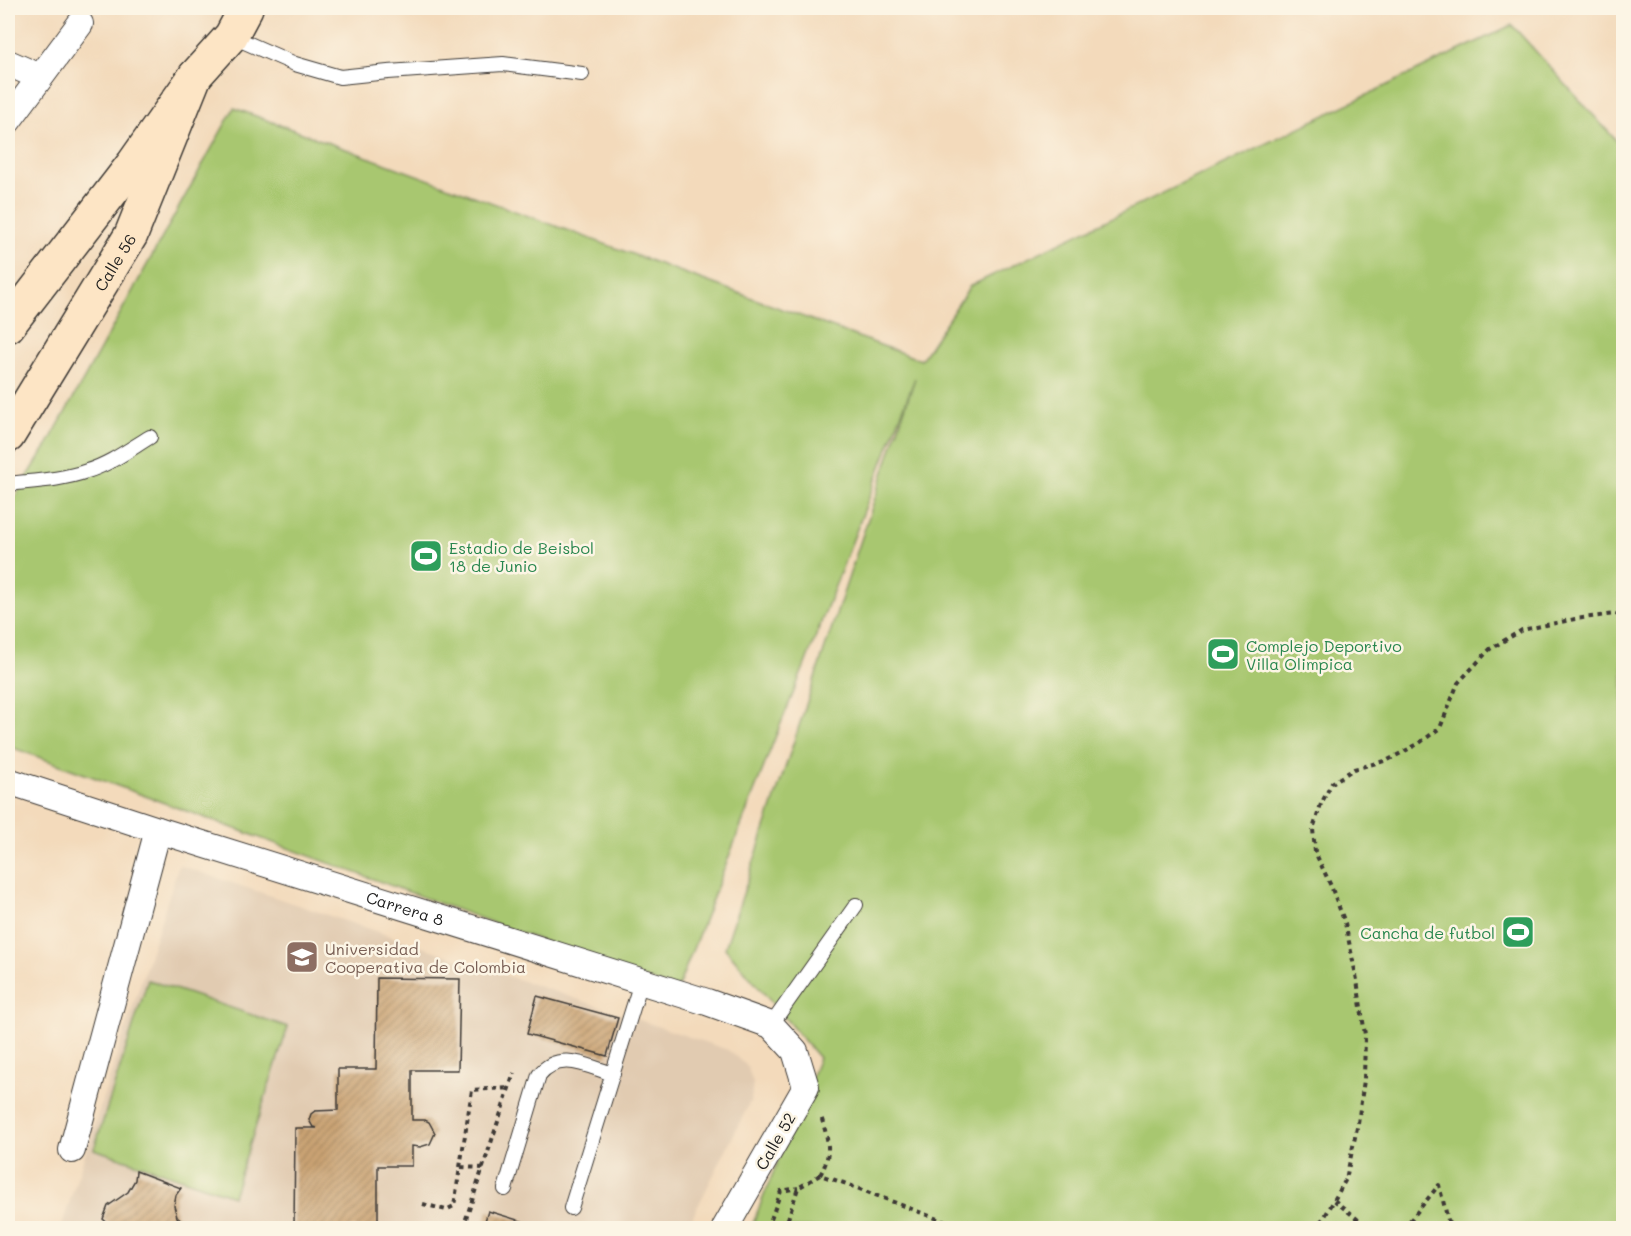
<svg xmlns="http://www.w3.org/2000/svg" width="1631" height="1236" viewBox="0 0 1631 1236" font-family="Mali,sans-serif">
	<defs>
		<pattern id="building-hatch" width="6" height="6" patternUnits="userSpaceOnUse" patternTransform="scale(1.5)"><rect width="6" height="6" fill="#caa373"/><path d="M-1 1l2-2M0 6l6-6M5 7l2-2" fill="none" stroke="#a3845e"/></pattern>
	</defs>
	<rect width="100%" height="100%" fill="#fcf5e5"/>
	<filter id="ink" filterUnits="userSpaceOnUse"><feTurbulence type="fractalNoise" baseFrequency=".0167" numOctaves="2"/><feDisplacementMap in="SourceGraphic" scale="12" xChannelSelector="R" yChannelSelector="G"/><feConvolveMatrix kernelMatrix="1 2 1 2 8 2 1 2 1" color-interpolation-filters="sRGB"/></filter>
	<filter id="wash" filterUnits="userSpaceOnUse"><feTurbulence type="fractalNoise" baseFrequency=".008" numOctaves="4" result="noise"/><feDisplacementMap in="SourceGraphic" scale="24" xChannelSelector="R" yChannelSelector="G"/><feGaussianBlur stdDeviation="1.35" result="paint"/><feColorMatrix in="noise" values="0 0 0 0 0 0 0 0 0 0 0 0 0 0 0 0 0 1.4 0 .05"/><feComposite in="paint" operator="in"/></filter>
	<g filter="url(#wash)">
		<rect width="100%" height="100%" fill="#f3dabb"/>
		<!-- built -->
		<path fill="#e1cbb1" d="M 179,865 L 728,1050 L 747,1066 L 753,1083 L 751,1100 L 687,1228 L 61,1228 Z"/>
		<!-- park -->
		<path fill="#a8c76f" stroke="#627246" stroke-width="1.5" d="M 1512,25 L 1623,148 L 1623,1228 L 751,1228 L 819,1058 L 725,948 L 915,378 L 804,667 L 777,733 L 677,990 L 8,746 L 8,508 L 46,447 L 234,108 L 921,360 L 970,286 Z
			M 148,980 L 288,1027 L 233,1196 L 94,1149 Z"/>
		<g id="blocks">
			<!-- building -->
			<path fill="url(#building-hatch)" d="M 377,978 L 460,979 L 458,1070 L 412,1070 L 412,1120 L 425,1120 L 429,1122 L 435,1133 L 430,1144 L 420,1147 L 412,1146 L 412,1166 L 378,1166 L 378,1228 L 294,1228 L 295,1128 L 317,1128 L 313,1127 L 309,1120 L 311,1114 L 315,1111 L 338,1110 L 338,1069 L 376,1069 Z
				M 537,996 L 618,1018 L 607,1056 L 527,1034 Z
				M 136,1171 L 181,1188 L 176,1195 L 174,1206 L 177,1217 L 187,1226 L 186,1228 L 113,1228 L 103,1219 L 108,1206 L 128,1192 L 135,1180 Z
				M 488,1211 L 544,1228 L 483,1228 Z"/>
		</g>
	</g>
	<g filter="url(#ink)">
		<use href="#blocks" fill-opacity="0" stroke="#3c3834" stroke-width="1.5"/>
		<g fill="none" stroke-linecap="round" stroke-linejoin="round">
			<!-- lane casing -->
			<g stroke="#3c3834" stroke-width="16">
				<path id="lane" d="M 231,36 L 295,64 L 340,77 L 388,72 L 503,64 L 582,74
					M 8,484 C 34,481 62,480 87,471 C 110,464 130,449 150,437
					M 771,1025 L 856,905
					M 505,1189 L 539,1075 C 559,1050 587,1066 613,1074
					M 571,1208 L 641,982"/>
			</g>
			<!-- street casing -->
			<g stroke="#3c3834" stroke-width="28">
				<g id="street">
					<path d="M 8,63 L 40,77"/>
					<path d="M 8,121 L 80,24"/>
					<path id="s1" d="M 8,781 L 158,830 L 707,1002 L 771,1025 L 795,1051 L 806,1087 L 725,1228"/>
					<path d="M 72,1150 L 158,830"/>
				</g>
			</g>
			<!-- secondary casing -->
			<g stroke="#3c3834" stroke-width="36">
				<g id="secondary">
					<path d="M 8,326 L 133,164 L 195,76 L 231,36 L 246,8"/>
					<path id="s2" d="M 8,436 L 131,235 L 195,76"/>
				</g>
			</g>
			<!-- path -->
			<path stroke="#3c3834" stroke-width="4" stroke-dasharray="4.5 4.5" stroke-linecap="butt" d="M 461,1167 L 484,1168
				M 820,1175 C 833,1152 828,1141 821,1116
				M 1334,1200 L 1368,1228
				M 423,1204 L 446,1210 L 454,1206 L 472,1090 L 509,1088
				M 464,1225 L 478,1228
				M 463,1228 L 514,1073
				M 768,1228 L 781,1191 L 798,1188
				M 785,1228 L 798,1188 L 820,1175 L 844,1183 L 961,1228
				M 1313,1228 L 1324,1218 L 1346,1179 L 1358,1123 L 1364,1080 L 1365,1035 L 1357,980 L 1345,923 L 1331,886 L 1315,852 L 1313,829 L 1321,804 L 1332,783 L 1354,769 L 1388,760 L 1418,744 L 1440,728 L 1458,683 L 1490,649 L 1522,630 L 1575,619 L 1615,614 L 1624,616
				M 1404,1228 L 1439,1185 L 1450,1228"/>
			<!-- lane -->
			<use href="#lane" stroke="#fff" stroke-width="14"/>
			<!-- street -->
			<use href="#street" stroke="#fff" stroke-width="26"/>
			<!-- secondary -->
			<use href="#secondary" stroke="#fde5c5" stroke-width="33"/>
		</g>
	</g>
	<!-- icons -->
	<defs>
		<g id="stadium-square" transform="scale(1.725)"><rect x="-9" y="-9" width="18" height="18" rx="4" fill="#2e9e5b" stroke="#fcf5e5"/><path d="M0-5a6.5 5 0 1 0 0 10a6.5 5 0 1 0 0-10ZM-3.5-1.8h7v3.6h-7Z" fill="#fff"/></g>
		<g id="university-square" transform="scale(1.725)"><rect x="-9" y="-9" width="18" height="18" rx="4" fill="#8d6e63" stroke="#fcf5e5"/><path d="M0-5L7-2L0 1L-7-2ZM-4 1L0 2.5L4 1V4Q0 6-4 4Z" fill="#fff"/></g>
	</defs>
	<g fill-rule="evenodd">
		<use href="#stadium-square" x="426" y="556"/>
		<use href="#stadium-square" x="1223" y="654"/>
		<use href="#stadium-square" x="1518" y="932"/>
		<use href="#university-square" x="302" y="957"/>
	</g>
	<g text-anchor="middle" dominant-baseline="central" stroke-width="5" stroke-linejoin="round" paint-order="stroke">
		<!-- street labels -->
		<g font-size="16" fill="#1c1c1c" stroke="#fcf5e5">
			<text stroke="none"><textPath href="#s2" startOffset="204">Calle 56</textPath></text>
			<text stroke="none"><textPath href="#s1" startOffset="417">Carrera 8</textPath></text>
			<text transform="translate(775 1141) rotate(-60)">Calle 52</text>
		</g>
		<!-- leisure labels -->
		<g font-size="16" fill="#27864d" stroke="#fcf5e5" text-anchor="start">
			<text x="449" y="547">Estadio de Beisbol<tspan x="449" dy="18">18 de Junio</tspan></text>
			<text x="1246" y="645">Complejo Deportivo<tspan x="1246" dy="18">Villa Olimpica</tspan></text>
			<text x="1495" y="932" text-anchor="end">Cancha de futbol</text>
		</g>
		<!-- education labels -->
		<g font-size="16" fill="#785e54" stroke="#fcf5e5" text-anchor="start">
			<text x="325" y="948">Universidad<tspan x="325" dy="18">Cooperativa de Colombia</tspan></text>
		</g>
	</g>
	<!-- margin -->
	<rect width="1631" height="1236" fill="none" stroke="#fcf5e5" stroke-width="30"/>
</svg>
